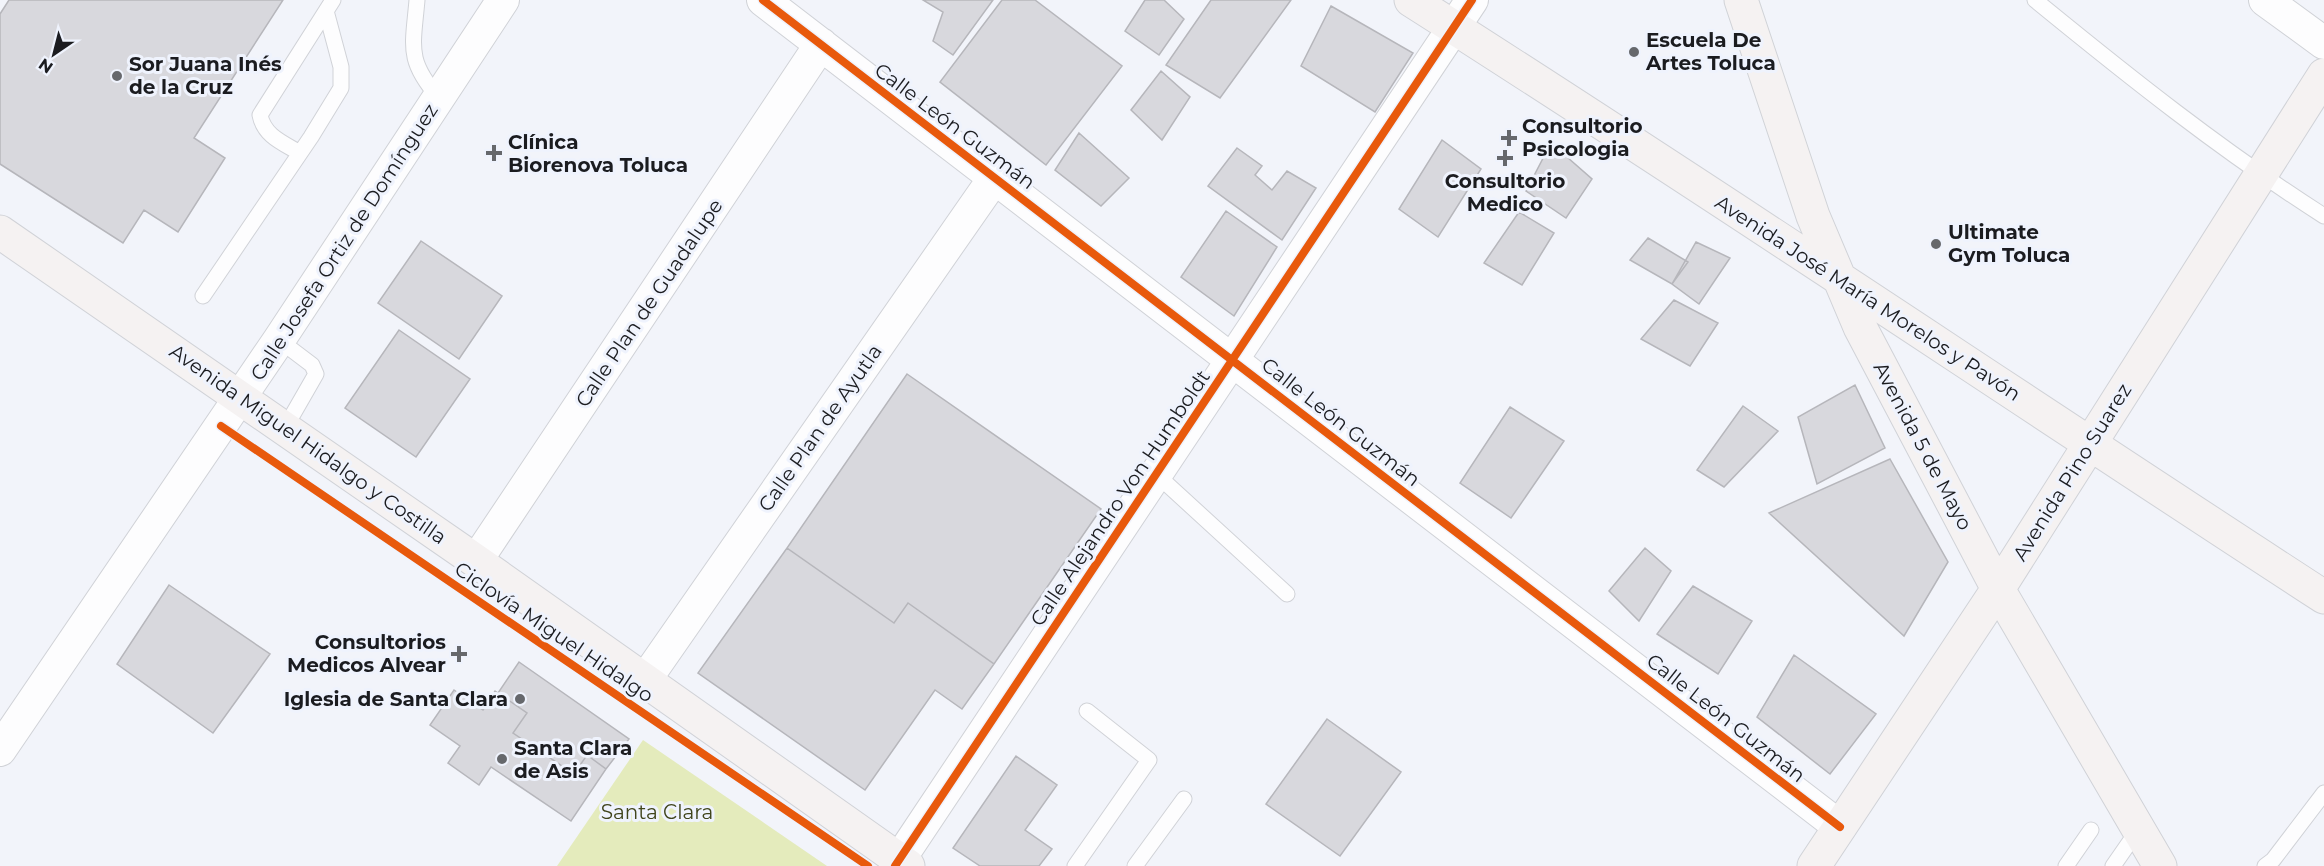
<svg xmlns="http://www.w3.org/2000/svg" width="2324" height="866" viewBox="0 0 2324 866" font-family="Montserrat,sans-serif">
	<rect width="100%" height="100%" fill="#f2f4fa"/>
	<!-- green -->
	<path fill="#e4ebbc" d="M 643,740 L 827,866 L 557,866 Z"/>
	<!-- building -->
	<path fill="#d8d8dd" stroke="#b6b6bb" stroke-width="1.5" d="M 9,0 L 283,0 L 194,138 L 225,158 L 178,232 L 144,210 L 123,243 L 0,164 L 0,14 Z
		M 923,0 L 993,0 L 953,55 L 933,41 L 943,12 Z
		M 1002,0 L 1035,0 L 1122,66 L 1046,165 L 940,82 Z
		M 1145,0 L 1164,0 L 1184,19 L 1159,55 L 1125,31 Z
		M 1211,0 L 1291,0 L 1220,98 L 1166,65 Z
		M 1331,6 L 1413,53 L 1375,112 L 1301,66 Z
		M 1161,71 L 1190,97 L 1162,140 L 1131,110 Z
		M 1079,133 L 1129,178 L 1101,206 L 1055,170 Z
		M 1442,140 L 1481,169 L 1438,237 L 1399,209 Z
		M 1551,143 L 1592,179 L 1566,218 L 1526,191 Z
		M 1237,148 L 1262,166 L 1255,175 L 1272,190 L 1287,171 L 1316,188 L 1282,240 L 1208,186 Z
		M 1226,211 L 1277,247 L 1234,316 L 1181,277 Z
		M 1519,212 L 1554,233 L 1522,285 L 1484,263 Z
		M 1648,238 L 1688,262 L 1672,284 L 1630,260 Z
		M 421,241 L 502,296 L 459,359 L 378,303 Z
		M 1696,242 L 1730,258 L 1699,304 L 1672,284 Z
		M 1674,300 L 1718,323 L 1690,366 L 1641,339 Z
		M 399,330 L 470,379 L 416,457 L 345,408 Z
		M 907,374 L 1101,509 L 994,664 L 908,603 L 894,623 L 787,548 Z
		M 1855,385 L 1885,448 L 1817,484 L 1798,417 Z
		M 1743,406 L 1778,431 L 1724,487 L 1697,470 Z
		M 1510,407 L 1564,441 L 1511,518 L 1460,483 Z
		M 1890,459 L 1948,562 L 1904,636 L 1769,513 Z
		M 787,548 L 894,623 L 908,603 L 994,664 L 962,709 L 935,690 L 865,790 L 698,673 Z
		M 1645,548 L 1671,571 L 1639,621 L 1609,591 Z
		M 169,585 L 270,654 L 213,733 L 117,664 Z
		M 1693,586 L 1752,621 L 1718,674 L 1657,634 Z
		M 1794,655 L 1876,714 L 1830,774 L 1757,717 Z
		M 519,662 L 629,739 L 606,769 L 587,755 L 574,774 L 513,733 L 527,713 L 498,693 Z
		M 454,690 L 483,710 L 495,691 L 527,713 L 513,733 L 574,774 L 587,755 L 606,769 L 571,821 L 491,767 L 479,785 L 448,763 L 460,746 L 430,725 Z
		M 1327,719 L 1401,772 L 1340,856 L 1266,804 Z
		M 1016,756 L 1057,785 L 1025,830 L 1052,849 L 1039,866 L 980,866 L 953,848 Z"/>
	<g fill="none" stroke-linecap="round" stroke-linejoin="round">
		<!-- lane casing -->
		<g stroke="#d0d2d7" stroke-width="17">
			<path id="lane" d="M 417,0 C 413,47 406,60 439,98
				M 2035,0 C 2128,76 2222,151 2324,216
				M 300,153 C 283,143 264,136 260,115 L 333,0
				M 203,296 L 311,137 L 341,88 L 341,67 L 326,11
				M 279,340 L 312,365 L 316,374 L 285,428
				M 1156,474 L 1287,594
				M 1075,866 L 1149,760 L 1087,711
				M 1135,866 L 1184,799
				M 2066,866 L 2091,830
				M 2113,866 L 2138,830
				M 2265,866 L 2273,860 L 2324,793"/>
		</g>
		<!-- street casing -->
		<g stroke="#d0d2d7" stroke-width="34">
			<path id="street" d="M 763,0 L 1840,827
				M 2265,0 L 2324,43
				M 476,561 L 821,44
				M 645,680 L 995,177
				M 0,750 L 279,340 L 503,0
				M 895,866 L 1472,0"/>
		</g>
		<!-- secondary casing -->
		<g stroke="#d0d2d7" stroke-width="35">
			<path id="secondary" d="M 1411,0 C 1718,195 2019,399 2324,597
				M 1741,0 L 1813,216 L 1860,327 L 1998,589 L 2160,866
				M 0,232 L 476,561 L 908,866
				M 1814,866 L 1998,589 L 2324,75"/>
		</g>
		<!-- lane -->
		<use href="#lane" stroke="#fdfdfe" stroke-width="15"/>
		<!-- street -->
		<use href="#street" stroke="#fdfdfe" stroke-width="32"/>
		<!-- secondary -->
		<use href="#secondary" stroke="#f5f2f2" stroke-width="33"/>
		<!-- cycleway casing -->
		<g stroke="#eff3fd" stroke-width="11">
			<path id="cycleway" d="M 763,0 L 1840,827
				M 221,426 L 868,866
				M 895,866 L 1472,0"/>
		</g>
		<!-- cycleway -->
		<use href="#cycleway" stroke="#e8590c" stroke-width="8"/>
	</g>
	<!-- markers -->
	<g fill="#66686c" stroke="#eff3fd" stroke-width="2">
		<circle cx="1634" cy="52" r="6"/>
		<circle cx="117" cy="76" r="6"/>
		<path d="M1506 129h6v6h6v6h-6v6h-6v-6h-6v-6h6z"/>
		<path d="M491 144h6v6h6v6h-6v6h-6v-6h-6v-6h6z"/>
		<path d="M1502 149h6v6h6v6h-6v6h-6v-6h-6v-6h6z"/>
		<circle cx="1936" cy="244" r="6"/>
		<path d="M456 645h6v6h6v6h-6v6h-6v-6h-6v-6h6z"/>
		<circle cx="520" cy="699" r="6"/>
		<circle cx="502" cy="759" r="6"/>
	</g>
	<g text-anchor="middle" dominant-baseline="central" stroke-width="6" stroke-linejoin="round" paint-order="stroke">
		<!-- poi labels -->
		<g font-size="20" font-weight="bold" fill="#1b1c20" stroke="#eff3fd" text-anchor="start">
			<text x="1646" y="40">Escuela De<tspan x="1646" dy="23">Artes Toluca</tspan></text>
			<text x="129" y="64">Sor Juana Inés<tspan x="129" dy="23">de la Cruz</tspan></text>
			<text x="1522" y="126">Consultorio<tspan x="1522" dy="23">Psicologia</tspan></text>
			<text x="508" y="142">Clínica<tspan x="508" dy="23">Biorenova Toluca</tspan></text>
			<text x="1505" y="181" text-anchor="middle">Consultorio<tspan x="1505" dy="23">Medico</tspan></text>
			<text x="1948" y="232">Ultimate<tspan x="1948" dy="23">Gym Toluca</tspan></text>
			<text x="446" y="642" text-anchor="end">Consultorios<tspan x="446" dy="23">Medicos Alvear</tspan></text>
			<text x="508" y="699" text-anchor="end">Iglesia de Santa Clara</text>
			<text x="514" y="748">Santa Clara<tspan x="514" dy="23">de Asis</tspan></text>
		</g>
		<!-- street labels -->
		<g font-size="20" fill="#1b1c20" stroke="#eff3fd">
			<text transform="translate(955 126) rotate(37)">Calle León Guzmán</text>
			<text transform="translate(344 242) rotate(-57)">Calle Josefa Ortiz de Domínguez</text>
			<text transform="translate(1868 298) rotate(33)">Avenida José María Morelos y Pavón</text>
			<text transform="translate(649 303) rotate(-56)">Calle Plan de Guadalupe</text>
			<text transform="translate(1341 422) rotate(38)">Calle León Guzmán</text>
			<text transform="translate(820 428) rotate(-55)">Calle Plan de Ayutla</text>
			<text transform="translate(308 444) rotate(35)">Avenida Miguel Hidalgo y Costilla</text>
			<text transform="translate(1923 446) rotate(62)">Avenida 5 de Mayo</text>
			<text transform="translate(2072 472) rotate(-58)">Avenida Pino Suarez</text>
			<text transform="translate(1120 498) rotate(-56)">Calle Alejandro Von Humboldt</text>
			<text transform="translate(554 632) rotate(34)">Ciclovía Miguel Hidalgo</text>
			<text transform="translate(1726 718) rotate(38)">Calle León Guzmán</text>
		</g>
		<!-- park labels -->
		<g font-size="20" fill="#40451c" stroke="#eff3fd">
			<text x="657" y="812">Santa Clara</text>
		</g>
	</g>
	<!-- north arrow -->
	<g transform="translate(54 54) rotate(215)" stroke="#eff3fd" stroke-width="4.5" paint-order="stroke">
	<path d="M0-4.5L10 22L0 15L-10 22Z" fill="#1b1c20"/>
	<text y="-9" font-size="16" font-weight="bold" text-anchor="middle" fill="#1b1c20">N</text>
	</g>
</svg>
